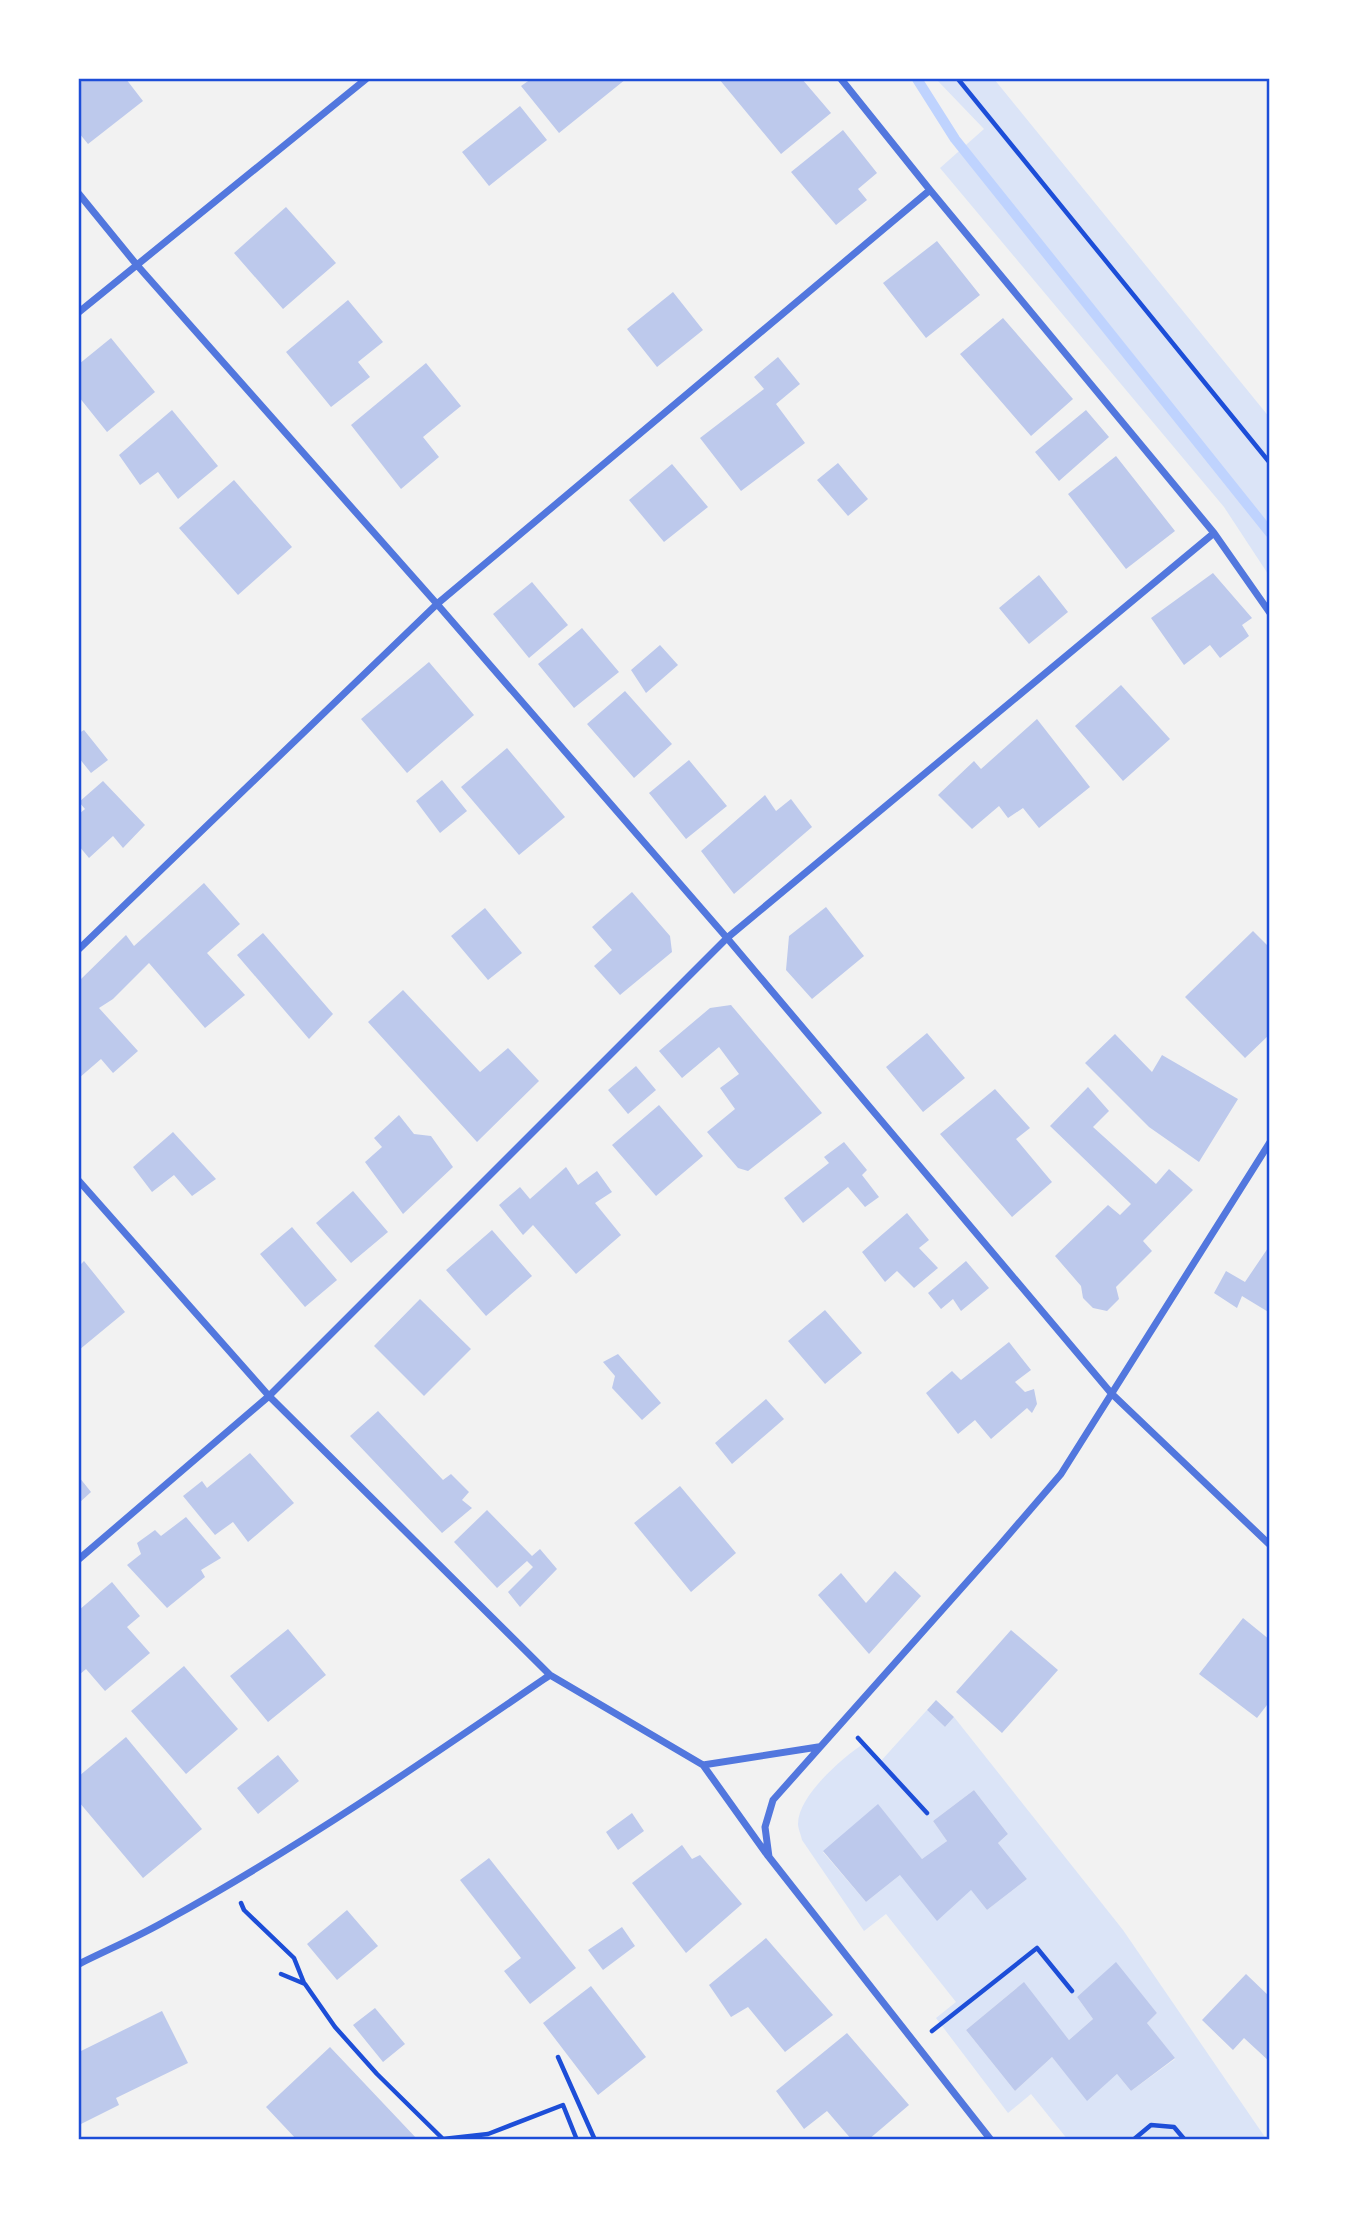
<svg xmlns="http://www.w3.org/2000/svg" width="1349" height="2219" viewBox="0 0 1349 2219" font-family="Jost,sans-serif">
	<rect width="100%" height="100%" fill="#f2f2f2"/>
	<!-- green -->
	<path fill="#dbe4f7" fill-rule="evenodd" d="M 936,79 L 994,79 L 1270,418 L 1270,577 L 1224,507 L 940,168 L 984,129 Z
		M 927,1710 L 945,1727 L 954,1717 L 1123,1930 L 1267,2140 L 1248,2140 L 1246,2138 L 1243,2140 L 1068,2140 L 1031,2094 L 1008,2113 L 936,2018 L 956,2002 L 886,1914 L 864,1931 L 802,1840 C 801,1835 798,1828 798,1824 C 798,1796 841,1759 863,1744 L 880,1762 ZM 974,1790 L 1008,1834 L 998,1843 L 1027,1879 L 987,1910 L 971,1890 L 900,1875 L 866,1902 L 823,1852 L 878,1805 L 922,1859 L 947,1841 L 933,1821 ZM 1116,1963 L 1157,2013 L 1147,2023 L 1175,2059 L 1131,2091 L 1117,2074 L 1087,2100 L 1052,2057 L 1015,2091 L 966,2030 L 1023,1983 L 1069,2040 L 1093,2019 L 1077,1997 Z"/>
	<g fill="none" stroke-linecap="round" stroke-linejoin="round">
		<!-- stream -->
		<path stroke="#bfd3fe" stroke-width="10" d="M 917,79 L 955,139 L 1270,533"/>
	</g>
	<!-- building -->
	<path fill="#bdc9ec" d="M 84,79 L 126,79 L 143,101 L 88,144 L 79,133 L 79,83 Z
		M 531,79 L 626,79 L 559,133 L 521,86 Z
		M 719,79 L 802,79 L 831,113 L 781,154 Z
		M 520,106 L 547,140 L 489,186 L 462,152 Z
		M 843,130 L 877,173 L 858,189 L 867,200 L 836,225 L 791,172 Z
		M 286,207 L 336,263 L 283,309 L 234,253 Z
		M 937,241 L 980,295 L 926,338 L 883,283 Z
		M 673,292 L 703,330 L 657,367 L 627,329 Z
		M 348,300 L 383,342 L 358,362 L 370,377 L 331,407 L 286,352 Z
		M 1003,318 L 1073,399 L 1031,436 L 960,354 Z
		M 111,338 L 155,392 L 107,432 L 79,397 L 79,364 Z
		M 778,357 L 800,384 L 776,404 L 805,443 L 741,491 L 700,438 L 764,389 L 754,377 Z
		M 426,363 L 461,406 L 423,437 L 439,457 L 401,489 L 351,425 Z
		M 172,410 L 218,466 L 178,499 L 158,472 L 140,485 L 119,455 Z
		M 1086,410 L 1109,437 L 1059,481 L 1035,452 Z
		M 1116,456 L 1175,531 L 1126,569 L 1068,494 Z
		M 838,463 L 868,499 L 848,516 L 817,480 Z
		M 672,464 L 708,507 L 664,542 L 629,500 Z
		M 234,480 L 292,547 L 238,595 L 179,528 Z
		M 1213,573 L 1252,618 L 1242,625 L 1249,636 L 1220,658 L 1210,645 L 1184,665 L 1151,618 Z
		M 1039,575 L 1068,612 L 1029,644 L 999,608 Z
		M 532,582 L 568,625 L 529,658 L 493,614 Z
		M 582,628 L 619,672 L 574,708 L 538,664 Z
		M 660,645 L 678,665 L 646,693 L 631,670 Z
		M 429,662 L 474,715 L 407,773 L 361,719 Z
		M 1121,685 L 1170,739 L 1123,781 L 1075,726 Z
		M 625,691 L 672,744 L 634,778 L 587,724 Z
		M 1037,719 L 1090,787 L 1039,828 L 1023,808 L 1008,818 L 999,806 L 972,829 L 938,795 L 974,761 L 981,769 Z
		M 84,730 L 108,760 L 91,773 L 79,758 L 79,733 Z
		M 507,748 L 565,817 L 519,855 L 461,787 Z
		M 689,760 L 727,806 L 686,839 L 649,793 Z
		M 442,780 L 467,811 L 440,833 L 416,801 Z
		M 103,781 L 145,825 L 123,848 L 113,836 L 89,858 L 79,846 L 79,814 L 85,809 L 79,802 Z
		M 765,795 L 776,811 L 791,799 L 812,827 L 734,894 L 701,851 Z
		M 204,883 L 240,924 L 207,953 L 245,995 L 205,1028 L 149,963 L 113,999 L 99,1008 L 138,1051 L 113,1073 L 101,1059 L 79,1078 L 79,981 L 126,935 L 134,946 Z
		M 632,892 L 670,936 L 672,952 L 620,995 L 594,966 L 612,950 L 592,927 Z
		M 826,907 L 864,956 L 812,999 L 786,970 L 789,936 Z
		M 485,908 L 522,953 L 488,980 L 451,936 Z
		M 1253,931 L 1270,948 L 1270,1034 L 1245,1058 L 1185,997 Z
		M 263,933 L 333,1014 L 309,1039 L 237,955 Z
		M 403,990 L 480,1072 L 508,1048 L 539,1081 L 477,1142 L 368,1022 Z
		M 731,1005 L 822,1113 L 748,1171 L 738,1168 L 707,1132 L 735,1109 L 720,1088 L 739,1074 L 719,1047 L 682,1078 L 659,1051 L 710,1008 Z
		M 927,1033 L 965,1078 L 923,1112 L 886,1067 Z
		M 1115,1034 L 1152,1072 L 1162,1055 L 1238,1099 L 1199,1162 L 1149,1127 L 1085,1063 Z
		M 636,1066 L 656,1090 L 628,1114 L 608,1090 Z
		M 1088,1087 L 1109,1111 L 1093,1127 L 1156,1184 L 1169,1169 L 1193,1190 L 1143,1241 L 1152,1251 L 1116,1287 L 1119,1299 L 1107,1311 L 1093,1308 L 1083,1298 L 1081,1286 L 1055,1256 L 1108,1205 L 1120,1215 L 1131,1204 L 1050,1126 Z
		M 995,1089 L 1030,1128 L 1016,1139 L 1052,1182 L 1012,1217 L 940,1134 Z
		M 659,1105 L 703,1156 L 656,1196 L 612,1145 Z
		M 399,1115 L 414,1134 L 431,1136 L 453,1167 L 403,1214 L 365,1162 L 382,1147 L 374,1138 Z
		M 173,1132 L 216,1179 L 192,1196 L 174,1175 L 152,1192 L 133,1167 Z
		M 844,1142 L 867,1170 L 862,1175 L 879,1197 L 865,1207 L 848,1187 L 803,1223 L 784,1198 L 829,1163 L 824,1157 Z
		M 566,1167 L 578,1185 L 597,1171 L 612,1192 L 595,1203 L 621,1235 L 576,1274 L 533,1225 L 523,1235 L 499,1205 L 520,1187 L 530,1199 Z
		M 353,1191 L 388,1232 L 351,1263 L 316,1223 Z
		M 907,1213 L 929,1240 L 919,1248 L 938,1268 L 914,1288 L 897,1271 L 885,1282 L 862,1252 Z
		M 292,1227 L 337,1280 L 305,1307 L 260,1254 Z
		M 492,1230 L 532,1276 L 486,1316 L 446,1270 Z
		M 1270,1245 L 1270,1313 L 1242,1296 L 1237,1308 L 1214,1293 L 1226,1271 L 1245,1282 Z
		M 84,1261 L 125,1312 L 79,1350 L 79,1266 Z
		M 966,1261 L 989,1288 L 961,1311 L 953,1299 L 941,1309 L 928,1293 Z
		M 420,1299 L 471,1349 L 424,1396 L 374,1346 Z
		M 825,1310 L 862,1353 L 825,1384 L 788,1341 Z
		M 1009,1342 L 1031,1370 L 1015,1382 L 1025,1392 L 1034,1389 L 1037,1404 L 1032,1413 L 1027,1408 L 991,1439 L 975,1420 L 958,1434 L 926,1393 L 952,1371 L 961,1380 Z
		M 618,1354 L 661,1403 L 642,1420 L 612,1388 L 615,1376 L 603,1362 Z
		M 766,1399 L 784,1419 L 732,1464 L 715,1443 Z
		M 378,1411 L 443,1480 L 451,1474 L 469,1492 L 462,1500 L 472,1508 L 442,1533 L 350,1436 Z
		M 250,1453 L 294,1503 L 248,1542 L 233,1522 L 215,1535 L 183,1496 L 202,1481 L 207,1488 Z
		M 79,1477 L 91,1492 L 79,1503 Z
		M 680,1486 L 736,1553 L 691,1592 L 634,1523 Z
		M 487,1510 L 532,1556 L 540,1549 L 557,1569 L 520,1607 L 508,1592 L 533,1567 L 527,1561 L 497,1588 L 454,1542 Z
		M 186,1517 L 221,1558 L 201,1570 L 205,1577 L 167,1608 L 127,1565 L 141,1554 L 137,1543 L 155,1530 L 161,1536 Z
		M 895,1571 L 921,1596 L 869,1654 L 818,1595 L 841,1573 L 866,1603 Z
		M 112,1582 L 140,1616 L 127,1627 L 150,1653 L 105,1691 L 86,1669 L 79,1675 L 79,1610 Z
		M 1243,1618 L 1270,1640 L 1270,1701 L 1257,1718 L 1199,1674 Z
		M 288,1629 L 326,1675 L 268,1722 L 230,1676 Z
		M 1011,1630 L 1058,1670 L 1002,1733 L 956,1692 Z
		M 184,1666 L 238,1729 L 186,1774 L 131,1711 Z
		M 936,1700 L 954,1717 L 945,1727 L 927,1710 Z
		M 126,1737 L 202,1829 L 143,1878 L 79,1802 L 79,1776 Z
		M 278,1755 L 299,1781 L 258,1814 L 237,1788 Z
		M 974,1790 L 1008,1834 L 998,1843 L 1027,1879 L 987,1910 L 971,1890 L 937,1921 L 900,1875 L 866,1902 L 823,1851 L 878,1804 L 922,1859 L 947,1841 L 933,1821 Z
		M 632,1813 L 644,1831 L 618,1850 L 606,1832 Z
		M 682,1845 L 692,1859 L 700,1855 L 742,1904 L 686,1953 L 632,1883 Z
		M 489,1858 L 576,1968 L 530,2004 L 504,1971 L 521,1958 L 460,1880 Z
		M 347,1910 L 378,1946 L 337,1980 L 307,1944 Z
		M 622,1927 L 635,1946 L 603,1970 L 588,1950 Z
		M 766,1938 L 833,2015 L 785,2052 L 748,2007 L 731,2017 L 709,1985 Z
		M 1116,1962 L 1157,2013 L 1147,2023 L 1175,2058 L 1131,2091 L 1117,2074 L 1087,2101 L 1052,2057 L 1015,2091 L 966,2030 L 1024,1982 L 1069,2040 L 1093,2019 L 1077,1997 Z
		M 1246,1974 L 1270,1997 L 1270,2062 L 1244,2038 L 1233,2050 L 1202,2020 Z
		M 591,1986 L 646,2057 L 598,2095 L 543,2023 Z
		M 375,2008 L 405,2044 L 383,2062 L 353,2025 Z
		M 162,2011 L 188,2063 L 116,2098 L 119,2105 L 79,2125 L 79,2052 Z
		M 847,2033 L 909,2105 L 868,2140 L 852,2140 L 827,2111 L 804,2129 L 776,2091 Z
		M 330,2047 L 418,2140 L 297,2140 L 266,2107 Z"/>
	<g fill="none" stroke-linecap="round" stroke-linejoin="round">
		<!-- path -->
		<path stroke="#1d4ed8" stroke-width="4.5" d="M 958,79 L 1270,463
			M 858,1738 L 927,1813
			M 241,1903 L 244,1910 L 294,1958 L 304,1983
			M 281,1974 L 305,1984 L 335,2027 L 377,2074 L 443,2139 L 488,2134 L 563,2105 L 577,2140
			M 932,2031 L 1037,1948 L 1072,1991
			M 558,2057 L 595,2140
			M 1133,2140 L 1151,2125 L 1174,2127 L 1185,2140"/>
		<!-- minor -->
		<path stroke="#5277de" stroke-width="7" d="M 841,79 L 930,190 L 1214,533 L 1270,613
			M 79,194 L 136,264 L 437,604 L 727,938 L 1111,1393 L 1270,1545
			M 79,312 L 366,79
			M 79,949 L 437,604 L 930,190
			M 79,1181 L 269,1396 L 550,1675 L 703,1765 L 768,1856
			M 79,1559 L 269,1396 L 727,938 L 1214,533
			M 703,1765 L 818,1747
			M 79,1964 C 109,1949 140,1936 169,1919 C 301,1846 426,1760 550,1675
			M 991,2140 L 769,1857 L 765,1827 L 773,1800 L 999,1546 L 1061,1474 L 1270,1142"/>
	</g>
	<!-- border -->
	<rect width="1349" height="2219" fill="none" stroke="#ffffff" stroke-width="161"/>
	<rect x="80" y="80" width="1188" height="2058" fill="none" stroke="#1d4ed8" stroke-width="2.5"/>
</svg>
